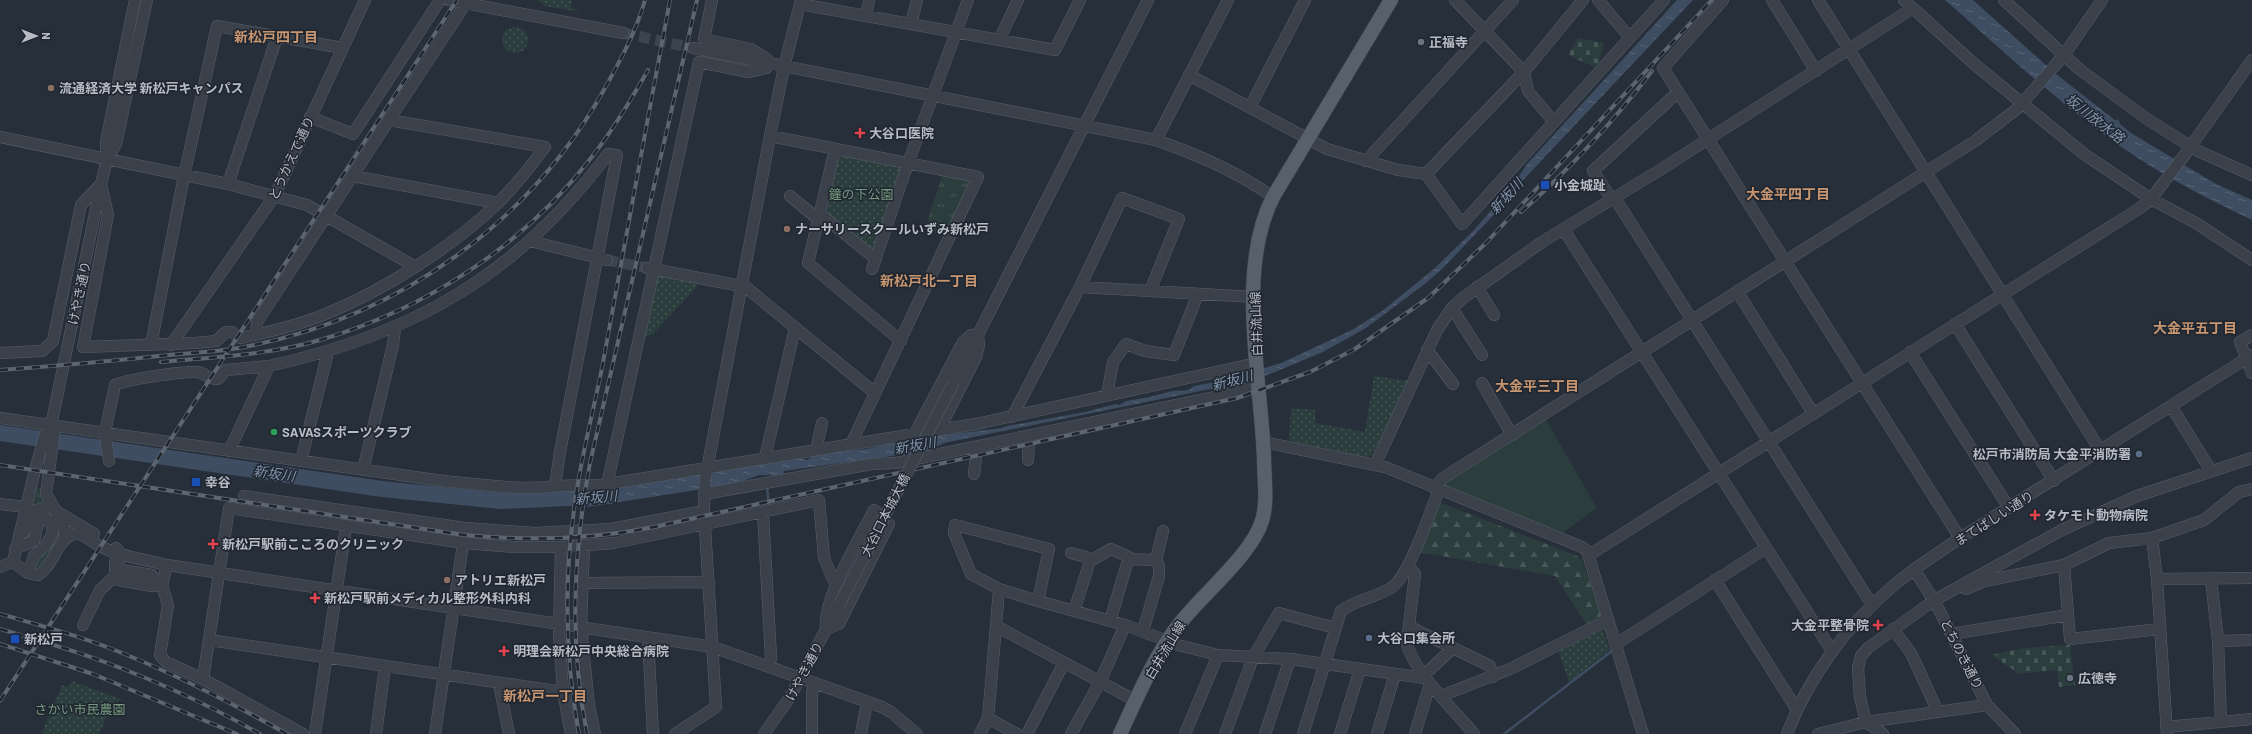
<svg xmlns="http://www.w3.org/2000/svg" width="2252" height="734" viewBox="0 0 2252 734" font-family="Barlow,'Noto Sans JP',sans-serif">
	<defs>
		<pattern id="grass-tufts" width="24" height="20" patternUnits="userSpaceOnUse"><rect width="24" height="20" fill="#2c3d3d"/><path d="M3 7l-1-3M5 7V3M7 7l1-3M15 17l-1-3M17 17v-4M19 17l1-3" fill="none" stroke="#485758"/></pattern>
		<pattern id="forest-firs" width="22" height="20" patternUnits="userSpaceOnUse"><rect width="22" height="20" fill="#2c3d3d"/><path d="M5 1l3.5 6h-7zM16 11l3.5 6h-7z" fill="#485758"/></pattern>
		<pattern id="cemetery-stones" width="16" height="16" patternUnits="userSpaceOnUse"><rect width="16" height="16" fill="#2c3d3d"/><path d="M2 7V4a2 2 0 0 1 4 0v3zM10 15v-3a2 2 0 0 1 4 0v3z" fill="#485758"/></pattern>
		<pattern id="park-dots" width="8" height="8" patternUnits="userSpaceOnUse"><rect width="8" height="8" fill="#2c3d3d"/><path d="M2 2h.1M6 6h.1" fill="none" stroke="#485758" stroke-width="1.8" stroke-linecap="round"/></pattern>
		<pattern id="water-ripples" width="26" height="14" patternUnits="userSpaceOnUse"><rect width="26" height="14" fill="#3e4d61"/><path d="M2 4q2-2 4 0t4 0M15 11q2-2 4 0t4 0" fill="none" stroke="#586576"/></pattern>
	</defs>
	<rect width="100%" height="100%" fill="#272f3a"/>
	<!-- grass -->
	<path fill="url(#grass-tufts)" d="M 943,173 L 968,179 L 970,186 L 947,235 L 925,228 Z
		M 36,487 L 44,490 L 44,503 L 39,503 L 29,510 Z
		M 40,511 L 51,512 C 71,529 55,551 41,566 L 35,565 L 59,534 C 60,521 51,513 39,516 C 34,524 34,535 29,542 L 27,541 C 25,531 31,516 40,511 Z"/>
	<!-- forest -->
	<path fill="url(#forest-firs)" d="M 1439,502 L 1577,556 L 1582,560 L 1601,615 L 1598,619 L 1587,625 L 1555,576 L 1419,552 Z"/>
	<!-- cemetery -->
	<path fill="url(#cemetery-stones)" d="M 1578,38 L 1604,43 L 1599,63 L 1594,67 L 1568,55 Z
		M 2070,645 L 2075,685 L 2059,687 L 2057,670 L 2019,674 L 1992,655 L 2023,648 Z"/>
	<!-- park -->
	<path fill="url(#park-dots)" d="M 537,0 L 572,0 L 571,7 L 580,12 L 545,6 Z
		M502 40a13 13 0 1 1 26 0a13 13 0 1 1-26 0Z
		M 842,155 L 900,166 L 902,171 L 875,254 L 826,214 L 838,158 Z
		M 659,275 L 698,281 L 697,287 L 652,335 L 643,338 L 656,277 Z
		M 1374,376 L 1409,381 L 1372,455 L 1368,457 L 1289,441 L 1291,408 L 1315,410 L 1315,423 L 1365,432 Z
		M 1603,630 L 1610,650 L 1569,682 L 1558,650 Z
		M 72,681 L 121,699 L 111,708 L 99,734 L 41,734 L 62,685 L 69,687 Z"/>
	<!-- pitch -->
	<path fill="#2c3d3d" d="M 1545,418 L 1597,508 L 1563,533 L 1446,487 L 1446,481 Z"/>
	<!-- water -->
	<path fill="url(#water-ripples)" d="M 1677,0 L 1693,0 L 1524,179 L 1512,192 L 1511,197 L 1443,268 L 1426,283 L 1366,328 L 1323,352 L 1265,376 L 1210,389 L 944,443 L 928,451 L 784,471 L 781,485 L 777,484 L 771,475 L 759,475 L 735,484 L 587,507 L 589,493 L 800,458 L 807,460 C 811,458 812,456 815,455 C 832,450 877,452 886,442 L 1002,428 L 1007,426 L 1085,412 L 1116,404 L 1120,405 L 1126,401 L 1150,397 L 1172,391 L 1189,390 L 1194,386 L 1225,380 L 1281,363 L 1352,330 L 1382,311 L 1435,268 L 1473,231 L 1511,188 L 1527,164 Z
		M 1945,0 L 1973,0 L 2056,74 L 2116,121 L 2118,119 L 2120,124 L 2131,133 L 2216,184 L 2252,200 L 2252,220 C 2201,196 2150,169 2105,135 C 2049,94 1997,46 1945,0 Z"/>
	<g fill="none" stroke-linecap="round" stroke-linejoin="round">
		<!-- stream -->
		<path stroke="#3e4d61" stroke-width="2.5" d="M 767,486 L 769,507
			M 1504,734 L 1613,650"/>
		<!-- river -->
		<path stroke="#3e4d61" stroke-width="16" d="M 0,433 L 382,489 L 501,501 L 610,496"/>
		<!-- minor-tunnel -->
		<path stroke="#3c444f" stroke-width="11" stroke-dasharray="11 5.5" stroke-linecap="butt" d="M 623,33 L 693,48
			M 607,260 L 647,268"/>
		<!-- minor casing -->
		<g stroke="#585f69" stroke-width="12">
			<path id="minor" d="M 449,0 L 623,33
				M 1455,0 L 1524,72 L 1528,91 L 1553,121
				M 1598,0 L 1630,38
				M 1723,0 L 1663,68 L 1960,538
				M 1772,0 L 1816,71
				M 1818,0 L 2100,450
				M 1904,0 L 1973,63 L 2084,154 L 2151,199 L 2196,223 L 2252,260
				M 2004,0 L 2079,69 L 2147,119 L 2198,151 L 2252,175
				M 800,4 L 1055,50 L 1080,0
				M 866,16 L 869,0
				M 911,24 L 917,0
				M 999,40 L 1018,0
				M 693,48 L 1156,140 C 1198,155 1236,171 1273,197
				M 1189,75 L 1327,149 L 1398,170 L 1426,174 L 1462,224 L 1664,0
				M 1678,92 L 1593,171 L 1609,195 L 1618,203 L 1872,605
				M 1250,107 L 1305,0
				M 310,117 L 353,134 L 440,0
				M 389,120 L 468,0
				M 770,136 L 978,177 L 851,444
				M 0,137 L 228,184 L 307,205 L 414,266
				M 1156,140 L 1228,0
				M 835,149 L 808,263 L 901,341
				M 107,159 L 106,142 L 135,0
				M 1366,161 L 1513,0
				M 1426,174 L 1524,72 L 1583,0
				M 353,176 L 498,203
				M 101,184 L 108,215 L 83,347 L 196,343 L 216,341 L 226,332 L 232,332 L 240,338 C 270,332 300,325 328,313 C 386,289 452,247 498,203 C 515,186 531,166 545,147 L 389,120 L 257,322 L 256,334
				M 228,184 L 277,37
				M 790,196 L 818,219
				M 819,213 L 876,259
				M 1564,230 L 1832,651
				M 530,241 L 607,260
				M 647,268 L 741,286
				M 872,269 L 908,163 L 968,0
				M 742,284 L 875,393
				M 1080,287 L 1254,297
				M 1477,287 L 1494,315
				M 1737,291 L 1813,413
				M 1452,308 L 1482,355
				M 1955,324 L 2054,481
				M 2252,335 L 2240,342 L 2252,373
				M 151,345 L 184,176 L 217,26 L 343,48
				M 171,345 L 275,195 L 365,0
				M 1427,350 L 1453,384
				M 1910,352 L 2009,508
				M 0,353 L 42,351 L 53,341 L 81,205 L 101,184
				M 954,382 L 1148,0
				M 1482,383 L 1512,435
				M 1107,395 L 1113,362 L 1126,344 L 1145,351 L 1174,355 L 1198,294
				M 2171,406 L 2211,471
				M 1012,417 L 1080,287 L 1122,198 L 1179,219 L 1150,291
				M 0,418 L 443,481 C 478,484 515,490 549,487 C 567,485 584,485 602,485 L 976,424 L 1257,363
				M 51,426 L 54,434 L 46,494 L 56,511 L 94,534
				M 915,433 L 963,342 L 971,335 L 978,335 L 979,345 L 976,357 L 939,430
				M 1263,442 L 1385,467 L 1582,547 L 1587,551 L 1643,734
				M 816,450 L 822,423
				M 229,451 L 269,366 C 415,334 518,274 608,154 L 617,155 L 560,452 L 555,486
				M 765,458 L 795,328
				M 1028,460 L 1029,436
				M 109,461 L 105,432 L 115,385 C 128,379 183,371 198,372 C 205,373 209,380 218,379 L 226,370 L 269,366
				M 301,461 L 328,352
				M 1375,465 L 1437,330 L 1452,308 L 1463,298 L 1542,242 L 1663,168 L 1913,8
				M 363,470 L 393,345 L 395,328
				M 974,474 L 976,457 L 975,447
				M 607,485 L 699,62 L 749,72 L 766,68 L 767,59 L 751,49 L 704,39 L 712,0
				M 1434,488 L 1443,478 L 1975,141 L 2018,108 L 2064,55 L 2102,0
				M 704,494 L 872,464 L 896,463 L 1225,395 L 1258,385
				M 244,496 L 465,528 L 535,533 L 611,529 L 704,511
				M 0,504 L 25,507
				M 874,510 L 889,524 L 839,624 L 826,629 C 822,600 860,538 874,510 Z
				M 56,511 L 65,531 L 64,540
				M 763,512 L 771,658 L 769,666
				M 24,532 L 34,511 L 51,505
				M 2152,538 L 2204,520 L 2239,492 L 2252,489
				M 584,546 L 581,627 L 589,706 L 595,734
				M 561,547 L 559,632 L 563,692 L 571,734
				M 116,548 L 120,553 L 118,565 L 121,570 L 152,575 L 157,584 L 154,586
				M 15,549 L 34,541 L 38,524 L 44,517 L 51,522 L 53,533 L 45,546 L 34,556 L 28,573
				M 1071,553 L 1086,557 L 1090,561
				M 1589,555 L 2140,208 L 2151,199 L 2186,153 L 2252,60
				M 1128,559 L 1156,560 L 1159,566 L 1159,576 L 1143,631
				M 1156,560 L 1163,531
				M 115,561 L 115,576 L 118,580 L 152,586 L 162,585 L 167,565
				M 13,562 L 28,573 L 38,575 C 53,566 55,546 68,537 C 79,528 90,541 100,546 C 117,556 147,560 167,565 L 713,647 L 882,707 L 891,712 L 917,734
				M 13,562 L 35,470 L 45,435 L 51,426 L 101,184 L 107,159 L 116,144 L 147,0
				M 2064,565 L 2070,639 L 2160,629
				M 0,567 L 13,562
				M 1409,567 L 1415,574 L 1407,643 C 1412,670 1455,711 1474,734
				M 1914,569 L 1936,604 L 1987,705 L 2015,734
				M 2157,579 L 2252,578
				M 1715,580 L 1797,710
				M 2211,580 L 2218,641 L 2221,721
				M 582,583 L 709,582
				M 162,585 L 168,605 L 160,655 L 166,662 L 203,679
				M 999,589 L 971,574 L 954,533 L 955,525 L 1049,549 L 1038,601 L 1125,625 L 1178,645 L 1218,655 L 1290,659 L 1425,678
				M 1966,589 L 1985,581 L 2064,565 L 2109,543 L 2152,538 L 2157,579 L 2167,734
				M 1038,601 L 999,589 L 996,626 L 1136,701
				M 1074,611 L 1090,561 L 1111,549 L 1129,557 L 1110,621
				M 83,625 L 100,590 L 115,576
				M 996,626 L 988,718 L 1017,734
				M 1410,627 L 1490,666 L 1493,677
				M 1893,629 L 1911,653 L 1938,712
				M 1951,634 L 2068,615
				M 648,637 L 653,734
				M 209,640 L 563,692
				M 2218,641 L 2252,640
				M 1616,644 L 1766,548
				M 1424,675 L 1453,648
				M 499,684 L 509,734
				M 1441,696 L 1510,669 L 1608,620
				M 2166,727 L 2252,719
				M 303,734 L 203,679 L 229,508 L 464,543 L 513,547 L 561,547 L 614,543 L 819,500 L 824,558 L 836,586
				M 315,734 L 346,527
				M 376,734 L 385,666
				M 435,734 L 464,537
				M 675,734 L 716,707 L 704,511 L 705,480 L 770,136 L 784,67 L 801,0
				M 764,734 L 790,697 L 839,605
				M 812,734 L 812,692 L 816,683
				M 861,734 L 867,702
				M 980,734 L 988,718
				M 1027,734 L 1064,663
				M 1071,734 L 1100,682 L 1125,625
				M 1185,734 L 1218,655
				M 1225,734 L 1253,658 L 1279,613 L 1335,628
				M 1265,734 L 1290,659
				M 1303,734 L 1341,611 C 1356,599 1375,598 1391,588 C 1409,577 1430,512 1439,490
				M 1340,734 L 1360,669
				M 1377,734 L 1395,674
				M 1415,734 L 1430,684
				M 1787,734 C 1808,678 1847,625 1893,586 C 1914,568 1937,554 1960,538 L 2252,355
				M 1818,734 L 1866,722 L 1987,705
				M 1883,734 L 1866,722 L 1860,697 L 1858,668 L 1861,656 L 1868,648 L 1933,601 L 2062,530 L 2137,496 L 2252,458"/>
		</g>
		<!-- major casing -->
		<g stroke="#434a54" stroke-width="15">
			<path id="major" d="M 1120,734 C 1137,698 1153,659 1177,627 C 1200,596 1251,556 1262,521 C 1268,502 1264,478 1264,458 C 1261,379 1236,270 1273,197 L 1391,0"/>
		</g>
		<!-- minor -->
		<use href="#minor" stroke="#3a414b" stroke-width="11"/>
		<!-- major -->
		<use href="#major" stroke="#58606b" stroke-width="14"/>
		<!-- rail casing -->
		<g stroke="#5d6571" stroke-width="4">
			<path id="rail" d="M 1521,212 C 1570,169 1613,122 1652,71
				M 161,362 C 214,357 269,355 320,340 C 426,309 523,246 591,158 C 613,130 631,100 648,70
				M 0,370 C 56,366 112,361 169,355 C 195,352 223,352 249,346 C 400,316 530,223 605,88 C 621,59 636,32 645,0
				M 0,465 L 464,535 C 529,541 590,540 654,527 L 1237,398 L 1310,372 L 1355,349 L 1428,298 L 1485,244 L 1712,0
				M 0,614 C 35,624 70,633 104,646 C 168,670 228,701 287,734
				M 0,629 C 33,639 67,648 99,660 C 155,680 209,705 260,734
				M 0,644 L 93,674 L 237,734
				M 0,701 L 457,0
				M 579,734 C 564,653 564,570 577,489 C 584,444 596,401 604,357 C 625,238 648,119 670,0
				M 587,734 C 569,644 573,553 590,463 L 697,0"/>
		</g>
		<!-- rail -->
		<use href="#rail" stroke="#1f2630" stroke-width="2.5" stroke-dasharray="8" stroke-linecap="butt"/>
		<!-- minor-bridge casing -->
		<g stroke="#585f69" stroke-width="12" stroke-linecap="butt">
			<path id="minor-bridge" d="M 839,605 L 954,382"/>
		</g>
		<!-- minor-bridge -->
		<use href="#minor-bridge" stroke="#3a414b" stroke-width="11"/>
	</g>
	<!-- markers -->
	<g fill="#6b7280" stroke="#1f2630" stroke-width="1.5">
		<circle cx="1421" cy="42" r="4"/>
		<circle cx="2070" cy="678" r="4"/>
	</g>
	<g fill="#8d6e63" stroke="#1f2630" stroke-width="1.5">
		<circle cx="51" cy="88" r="4"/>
		<circle cx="787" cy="229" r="4"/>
		<circle cx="447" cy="580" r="4"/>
	</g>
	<g fill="#e0444e" stroke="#1f2630" stroke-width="1.5">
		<path d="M858 127h4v4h4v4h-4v4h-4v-4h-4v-4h4z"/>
		<path d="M2033 509h4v4h4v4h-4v4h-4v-4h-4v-4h4z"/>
		<path d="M211 538h4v4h4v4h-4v4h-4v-4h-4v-4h4z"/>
		<path d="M313 592h4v4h4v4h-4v4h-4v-4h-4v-4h4z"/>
		<path d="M1876 619h4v4h4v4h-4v4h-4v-4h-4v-4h4z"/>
		<path d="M502 645h4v4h4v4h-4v4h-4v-4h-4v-4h4z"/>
	</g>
	<g fill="#1a4fb4" stroke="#1f2630" stroke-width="1.5">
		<rect x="1540" y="180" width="10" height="10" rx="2"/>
		<rect x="191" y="477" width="10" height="10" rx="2"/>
		<rect x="10" y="634" width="10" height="10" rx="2"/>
	</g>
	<circle fill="#2e9e5b" stroke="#1f2630" stroke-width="1.5" cx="274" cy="432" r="4"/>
	<g fill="#5c6f8a" stroke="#1f2630" stroke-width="1.5">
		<circle cx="2139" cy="454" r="4"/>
		<circle cx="1369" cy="638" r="4"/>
	</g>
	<g text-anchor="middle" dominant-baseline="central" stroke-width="3" stroke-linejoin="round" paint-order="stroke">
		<!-- poi labels -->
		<g font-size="13" font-weight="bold" fill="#b6bcc6" stroke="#1f2630" text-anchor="start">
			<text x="1429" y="42">正福寺</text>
			<text x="59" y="88">流通経済大学 新松戸キャンパス</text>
			<text x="869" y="133">大谷口医院</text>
			<text x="1554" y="185">小金城趾</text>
			<text x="795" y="229">ナーサリースクールいずみ新松戸</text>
			<text x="282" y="432">SAVASスポーツクラブ</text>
			<text x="2131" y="454" text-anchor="end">松戸市消防局 大金平消防署</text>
			<text x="205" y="482">幸谷</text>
			<text x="2044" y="515">タケモト動物病院</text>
			<text x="222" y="544">新松戸駅前こころのクリニック</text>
			<text x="455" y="580">アトリエ新松戸</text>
			<text x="324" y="598">新松戸駅前メディカル整形外科内科</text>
			<text x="1869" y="625" text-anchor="end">大金平整骨院</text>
			<text x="1377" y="638">大谷口集会所</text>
			<text x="24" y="639">新松戸</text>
			<text x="513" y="651">明理会新松戸中央総合病院</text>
			<text x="2078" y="678">広徳寺</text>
		</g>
		<!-- street labels -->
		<g font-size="13" fill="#b6bcc6" stroke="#1f2630">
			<text transform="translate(291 158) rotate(-65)">とうかえで通り</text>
			<text transform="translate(79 293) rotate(-78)">けやき通り</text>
			<text transform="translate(1256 324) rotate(-92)">白井流山線</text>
			<text transform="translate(885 515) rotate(-63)">大谷口本城大橋</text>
			<text transform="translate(1994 518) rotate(-32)">まてばしい通り</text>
			<text transform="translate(1165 650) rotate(-59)">白井流山線</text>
			<text transform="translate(1962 654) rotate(63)">とちのき通り</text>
			<text transform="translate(804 671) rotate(-62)">けやき通り</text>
		</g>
		<!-- park labels -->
		<g font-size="13" fill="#77997f" stroke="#1f2630">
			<text x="861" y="194">鐘の下公園</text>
			<text x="80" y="709">さかい市民農園</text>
		</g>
		<!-- neighbourhood labels -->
		<g font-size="14" font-weight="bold" fill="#c79570" stroke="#1f2630">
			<text x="276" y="36">新松戸四丁目</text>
			<text x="1788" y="193">大金平四丁目</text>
			<text x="929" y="280">新松戸北一丁目</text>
			<text x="2195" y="327">大金平五丁目</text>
			<text x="1537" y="385">大金平三丁目</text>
			<text x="545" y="695">新松戸一丁目</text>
		</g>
		<!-- water labels -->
		<g font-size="14" font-style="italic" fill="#8193aa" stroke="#1f2630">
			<text transform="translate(2095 118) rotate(38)">坂川放水路</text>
			<text transform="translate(1506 196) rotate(-48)">新坂川</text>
			<text transform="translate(1232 380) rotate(-15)">新坂川</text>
			<text transform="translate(915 445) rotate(-10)">新坂川</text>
			<text transform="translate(274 473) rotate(8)">新坂川</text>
			<text transform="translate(596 497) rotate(-5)">新坂川</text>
		</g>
	</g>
	<!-- north arrow -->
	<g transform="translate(36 36) rotate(90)" stroke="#1f2630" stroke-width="3" paint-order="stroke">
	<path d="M0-3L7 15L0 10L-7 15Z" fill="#b6bcc6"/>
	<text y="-6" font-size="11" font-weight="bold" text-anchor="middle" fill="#b6bcc6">N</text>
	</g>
</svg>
